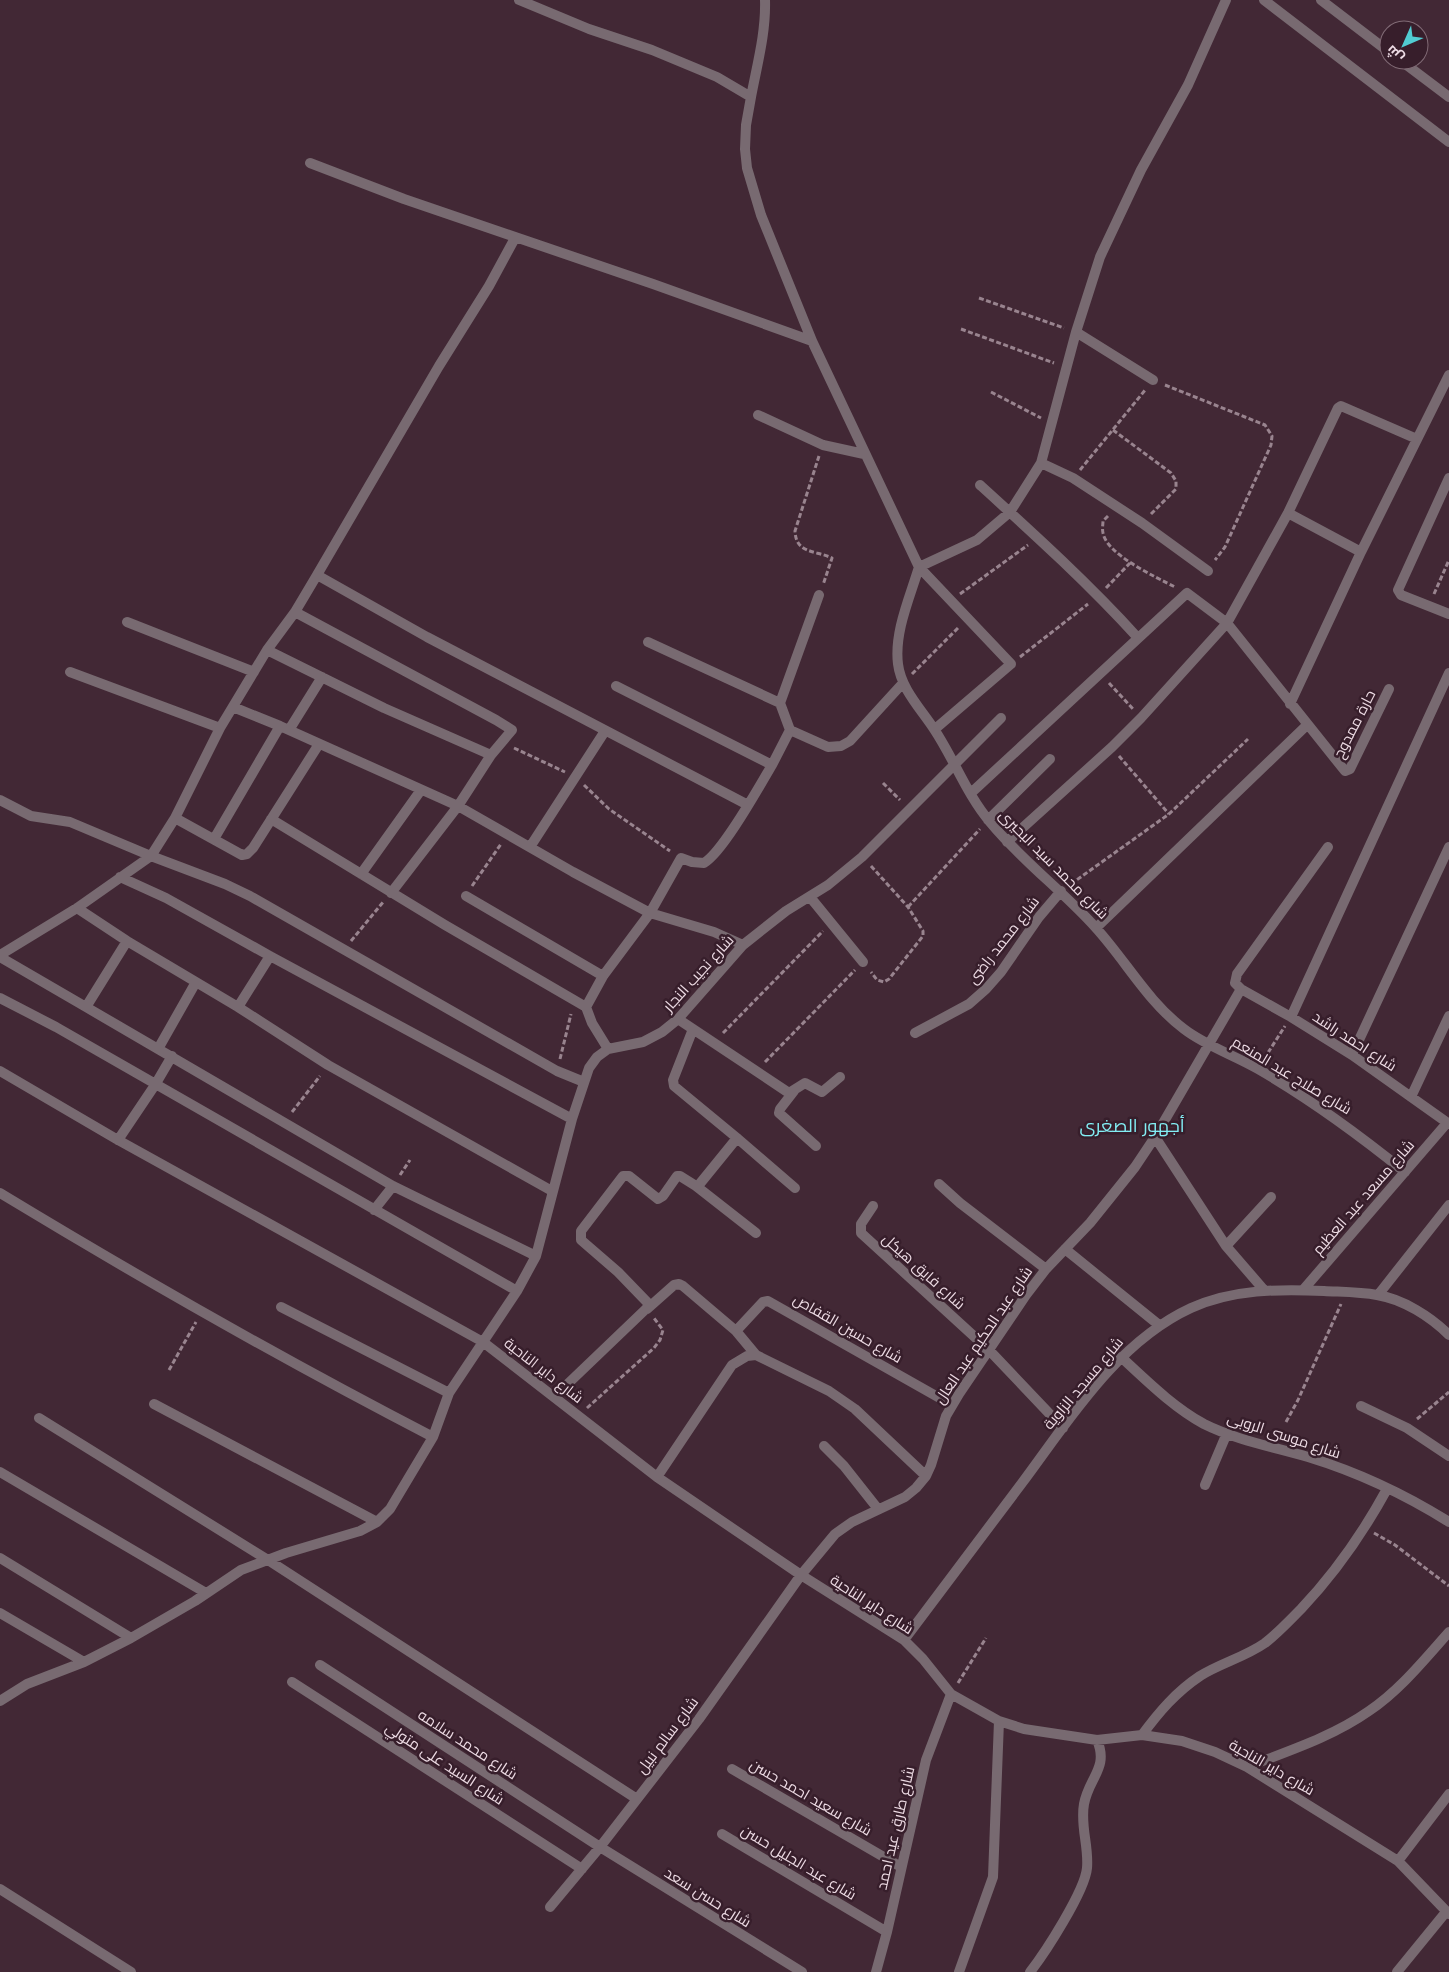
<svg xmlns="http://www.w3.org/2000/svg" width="1449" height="1972" viewBox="0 0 1449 1972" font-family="Inter,Cairo,sans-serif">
	<rect width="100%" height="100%" fill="#422835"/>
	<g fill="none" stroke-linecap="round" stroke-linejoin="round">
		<!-- path -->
		<path stroke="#99848f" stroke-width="3" stroke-dasharray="5 2.5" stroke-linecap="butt" d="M 979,298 L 1064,328
			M 961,329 L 1054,363
			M 1165,385 L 1265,425 L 1272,436 L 1271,445 L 1225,547 L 1215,560
			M 991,392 L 1041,418
			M 1113,430 L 1171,473 L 1176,481 L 1176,489 L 1151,514
			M 819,456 L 795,531 C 796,554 815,550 832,558 L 823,585
			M 1080,470 L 1146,389
			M 1108,516 L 1103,521 C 1103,524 1102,529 1103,533 C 1107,555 1156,577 1175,587
			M 1106,588 L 1130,563
			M 960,594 L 1028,545
			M 1434,594 L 1449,560
			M 1020,657 L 1088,604
			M 912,674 L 959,627
			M 1109,683 L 1134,710
			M 514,748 L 565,772
			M 1119,756 L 1169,814
			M 883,783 L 900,800
			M 584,785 L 609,809 L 670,851
			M 871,866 L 908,907 L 923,931 L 923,936 L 889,979 L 884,982 L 877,980 L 871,972
			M 1071,884 L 1169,814 L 1248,739
			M 472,886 L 501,844
			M 908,907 L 980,829
			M 351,941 L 384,901
			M 723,1033 L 823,931
			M 560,1059 L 571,1014
			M 1264,1059 L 1285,1026
			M 765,1062 L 855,970
			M 292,1112 L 320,1076
			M 400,1175 L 410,1160
			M 169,1370 L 196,1322
			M 587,1408 L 654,1348 L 660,1340 L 663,1330 L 654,1318
			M 1417,1419 L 1449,1392
			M 1286,1422 L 1298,1400 L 1341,1304
			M 1374,1533 L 1395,1545 L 1449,1586
			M 958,1683 L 986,1638"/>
		<!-- minor -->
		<path stroke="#786a71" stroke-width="10" d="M 519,0 L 589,29 L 652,50 L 717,77 L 751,97 L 746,125 L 745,149 L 747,168 L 761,215 L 812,341 L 919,567 L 1011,664 L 935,729
			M 1264,0 L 1449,142
			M 1321,0 L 1389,52
			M 1400,60 L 1449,97
			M 751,97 C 757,65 766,33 765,0
			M 310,163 L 404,199 L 653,284 L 812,341
			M 1076,332 L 1153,380
			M 758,415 L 823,445 L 864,454
			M 1041,463 L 1073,478 L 1142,523 L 1208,571
			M 1449,478 L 1398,590 L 1401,595 L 1449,614
			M 980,485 C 1035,535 1089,584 1138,638
			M 1288,513 L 1361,552
			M 919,567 C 910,597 894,632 898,664 C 901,689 921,709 934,729 C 954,759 967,795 990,822 C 1022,861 1063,891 1096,928 C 1126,961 1148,1002 1184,1029 C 1206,1046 1234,1055 1258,1069 C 1310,1099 1358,1134 1405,1172
			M 919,567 L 977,540 L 1010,512 L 1041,463 L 1076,332 L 1100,257 L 1141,170 L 1188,85 L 1226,0
			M 317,575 L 439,366 L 489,286 L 515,238
			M 819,595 L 780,703 L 790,730 L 828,747 L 841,746 L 850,741 L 903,683
			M 295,612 L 496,720 L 512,730 L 491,755 L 458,806 L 391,893
			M 127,622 L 254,672
			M 648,642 L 780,703
			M 267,650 L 384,708 L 491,755
			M 70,672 L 220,728
			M 1290,704 L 1361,552 L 1449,375
			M 233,707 L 280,726 L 458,806 L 573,872 L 650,913 L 714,932 L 743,945
			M 289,730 L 322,677
			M 772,765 L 790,730
			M 971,793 L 1187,593 L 1227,623 L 1345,771 L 1350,769 L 1389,689
			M 0,800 L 31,816 L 70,822 L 151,856 L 225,884 L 250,896 L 557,1071 L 584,1082
			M 175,818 L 242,855 L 247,854 L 253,848 L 319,744
			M 271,819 L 445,925 L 586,1007 L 592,1023 L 608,1049
			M 988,820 L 1050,759
			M 214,839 L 280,726
			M 1007,842 L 1112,747 L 1141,718 L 1227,623 L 1288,513 L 1338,408 L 1341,406 L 1417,439
			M 530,847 L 605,731
			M 1328,847 L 1237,974 L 1235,983 L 1241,989 L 1291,1017 L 1352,1055 L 1449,1124
			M 361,874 L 421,790
			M 120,877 L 166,898 L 270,956 L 572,1119
			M 466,896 L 603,976
			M 810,897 L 863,962
			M 77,908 L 127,941 L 238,1007 L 328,1065 L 552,1191
			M 1096,928 L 1307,725
			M 0,955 L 77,908 L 151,856 L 175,818 L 220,728 L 267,650 L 295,612 L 317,575 L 427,637 L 748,805
			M 0,957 L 86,1007 L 127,941
			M 0,998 L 56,1027 L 517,1291
			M 86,1007 L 393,1186 L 536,1256
			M 238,1007 L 270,956
			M 586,1007 L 603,976 L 650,913 L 681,858 L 692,862 L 704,863 C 723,852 759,787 772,765 L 616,686
			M 1291,1017 L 1449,673
			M 678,1019 L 789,1093 L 805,1083 L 822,1092 L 840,1077
			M 693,1029 L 673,1080 L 674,1086 L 737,1138 L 795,1188
			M 915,1033 L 969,1004 L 986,989 L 1001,972 L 1039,917 L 1061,891
			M 158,1049 L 196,982
			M 1352,1055 L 1449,847
			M 0,1071 L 118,1140 L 483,1342 L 657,1477 L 801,1575 L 904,1640 L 923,1659 L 951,1694 L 999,1721 L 1024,1729 L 1097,1740 L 1142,1735 L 1182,1741 L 1215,1752 L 1247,1767 L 1398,1861 L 1449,1914
			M 794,1091 L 780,1109 L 779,1113 L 816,1146
			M 1411,1097 L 1449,1016
			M 1155,1137 L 1226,1246 L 1264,1290
			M 118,1140 L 155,1085 L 172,1056
			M 939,1184 L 960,1203 L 1046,1269
			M 696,1186 L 756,1233
			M 0,1193 C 142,1279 286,1361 433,1437 L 449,1393 L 517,1291 L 536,1256 L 572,1119 L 589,1068 L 597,1057 L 608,1049 L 643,1042 L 662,1032 L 678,1019 L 743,945 L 786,911 L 828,885 L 862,857 L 1001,718
			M 873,1206 L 861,1224 L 861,1233 L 989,1350 L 1063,1428
			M 374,1210 L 393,1186
			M 1226,1246 L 1271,1197
			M 1065,1249 L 1159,1325
			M 1303,1290 L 1447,1123
			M 1378,1295 L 1449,1205
			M 281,1307 L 449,1393
			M 647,1309 L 674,1285 L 679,1284 L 683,1286 L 736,1331 L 756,1355 L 829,1391 L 855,1409 L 926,1476
			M 736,1331 L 763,1302 L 768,1301 L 952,1405
			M 1121,1357 C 1147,1381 1173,1407 1204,1424 C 1236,1440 1274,1447 1308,1457 C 1357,1472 1406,1495 1449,1522
			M 554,1397 L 648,1307 L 647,1302 L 618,1272 L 581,1240 L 581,1231 L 623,1176 L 629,1176 L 658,1199 L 663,1196 L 677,1176 L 680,1176 L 696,1186 L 698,1186 L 737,1138
			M 154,1404 L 377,1522
			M 1361,1406 L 1407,1428 L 1449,1456
			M 39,1418 L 268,1560 L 637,1799
			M 824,1446 L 844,1466 L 878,1509
			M 0,1472 L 206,1593
			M 657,1477 L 732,1365 L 747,1356 L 756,1355
			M 1205,1485 L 1227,1433
			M 0,1558 L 131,1638
			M 0,1613 L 84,1662
			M 904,1640 C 943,1588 983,1535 1022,1483 C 1069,1420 1117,1342 1191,1308 C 1233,1289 1279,1289 1324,1291 C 1342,1292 1360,1292 1377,1295 C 1403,1299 1431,1317 1449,1335
			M 320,1665 L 600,1847 L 802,1972
			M 292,1682 L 582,1869
			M 0,1701 L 27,1684 L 84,1662 L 131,1638 L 195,1601 L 241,1570 L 286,1553 L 360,1531 L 377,1522 L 390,1509 L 433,1437
			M 1142,1735 C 1159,1712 1176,1692 1200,1676 C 1221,1663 1245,1657 1265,1643 C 1278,1633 1289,1621 1301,1609 C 1336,1572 1363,1533 1387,1489
			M 1247,1767 C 1288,1751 1332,1737 1369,1711 C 1400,1690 1424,1660 1449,1632
			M 732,1769 L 901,1867
			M 722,1834 L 887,1932
			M 1398,1861 L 1449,1794
			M 0,1889 L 131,1972
			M 550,1907 L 600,1847 L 699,1719 L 801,1575 L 835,1534 L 852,1522 L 905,1497 L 916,1488 L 926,1476 L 931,1465 L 946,1416 L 959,1394 L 1026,1295 L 1046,1269 L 1090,1223 L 1135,1167 L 1155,1137 L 1241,989
			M 876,1972 L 887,1932 L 926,1760 L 951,1694
			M 959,1972 L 993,1877 L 999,1721
			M 1030,1972 C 1045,1953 1085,1891 1087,1868 C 1089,1846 1080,1826 1084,1804 C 1089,1777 1109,1768 1097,1740
			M 1397,1972 L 1446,1912"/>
	</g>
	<g text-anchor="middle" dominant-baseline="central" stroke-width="5" stroke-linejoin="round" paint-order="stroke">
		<!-- street labels -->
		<g font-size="15" fill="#eddbe4" stroke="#371e2b">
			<text transform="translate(1354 724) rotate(-63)">حارة ممدوح</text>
			<text transform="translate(1054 864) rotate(45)">شارع محمد سيد البحيرى</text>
			<text transform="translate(1003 940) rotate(-52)">شارع محمد راضى</text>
			<text transform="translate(698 973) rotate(-48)">شارع نجيب النجار</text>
			<text transform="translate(1355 1041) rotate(33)">شارع احمد راشد</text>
			<text transform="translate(1292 1075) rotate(31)">شارع صلاح عبد المنعم</text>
			<text transform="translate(1363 1197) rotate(-49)">شارع مسعد عبد العظيم</text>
			<text transform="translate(924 1271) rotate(42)">شارع فايق هيكل</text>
			<text transform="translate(848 1328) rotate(30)">شارع حسين القفاص</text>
			<text transform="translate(983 1335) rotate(-56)">شارع عبد الحكيم عبد العال</text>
			<text transform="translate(544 1370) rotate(38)">شارع داير الناحية</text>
			<text transform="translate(1083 1383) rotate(-50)">شارع مسجد الزاوية</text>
			<text transform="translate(1284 1435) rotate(18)">شارع موسى الروبى</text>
			<text transform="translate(872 1604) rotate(33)">شارع داير الناحية</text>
			<text transform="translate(667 1735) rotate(-53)">شارع سالم نبيل</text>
			<text transform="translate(468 1744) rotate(33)">شارع محمد سلامه</text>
			<text transform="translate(445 1763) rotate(33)">شارع السيد على متولي</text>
			<text transform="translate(1272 1767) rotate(30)">شارع داير الناحية</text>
			<text transform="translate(811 1797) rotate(30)">شارع سعيد احمد حسن</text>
			<text transform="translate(895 1828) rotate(-77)">شارع طارق عيد احمد</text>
			<text transform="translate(799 1862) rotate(31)">شارع عبد الجليل حسن</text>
			<text transform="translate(708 1897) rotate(32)">شارع حسن سعد</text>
		</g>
		<!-- quarter labels -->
		<g font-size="18" fill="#83eef4" stroke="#371e2b">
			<text x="1132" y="1125">أجهور الصغرى</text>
		</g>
	</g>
	<!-- north arrow -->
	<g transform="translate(1404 45) rotate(225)"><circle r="24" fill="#371e2b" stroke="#806a75"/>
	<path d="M0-4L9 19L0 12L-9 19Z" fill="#51ccd2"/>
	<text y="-8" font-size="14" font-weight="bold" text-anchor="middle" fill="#eddbe4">ش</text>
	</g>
</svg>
